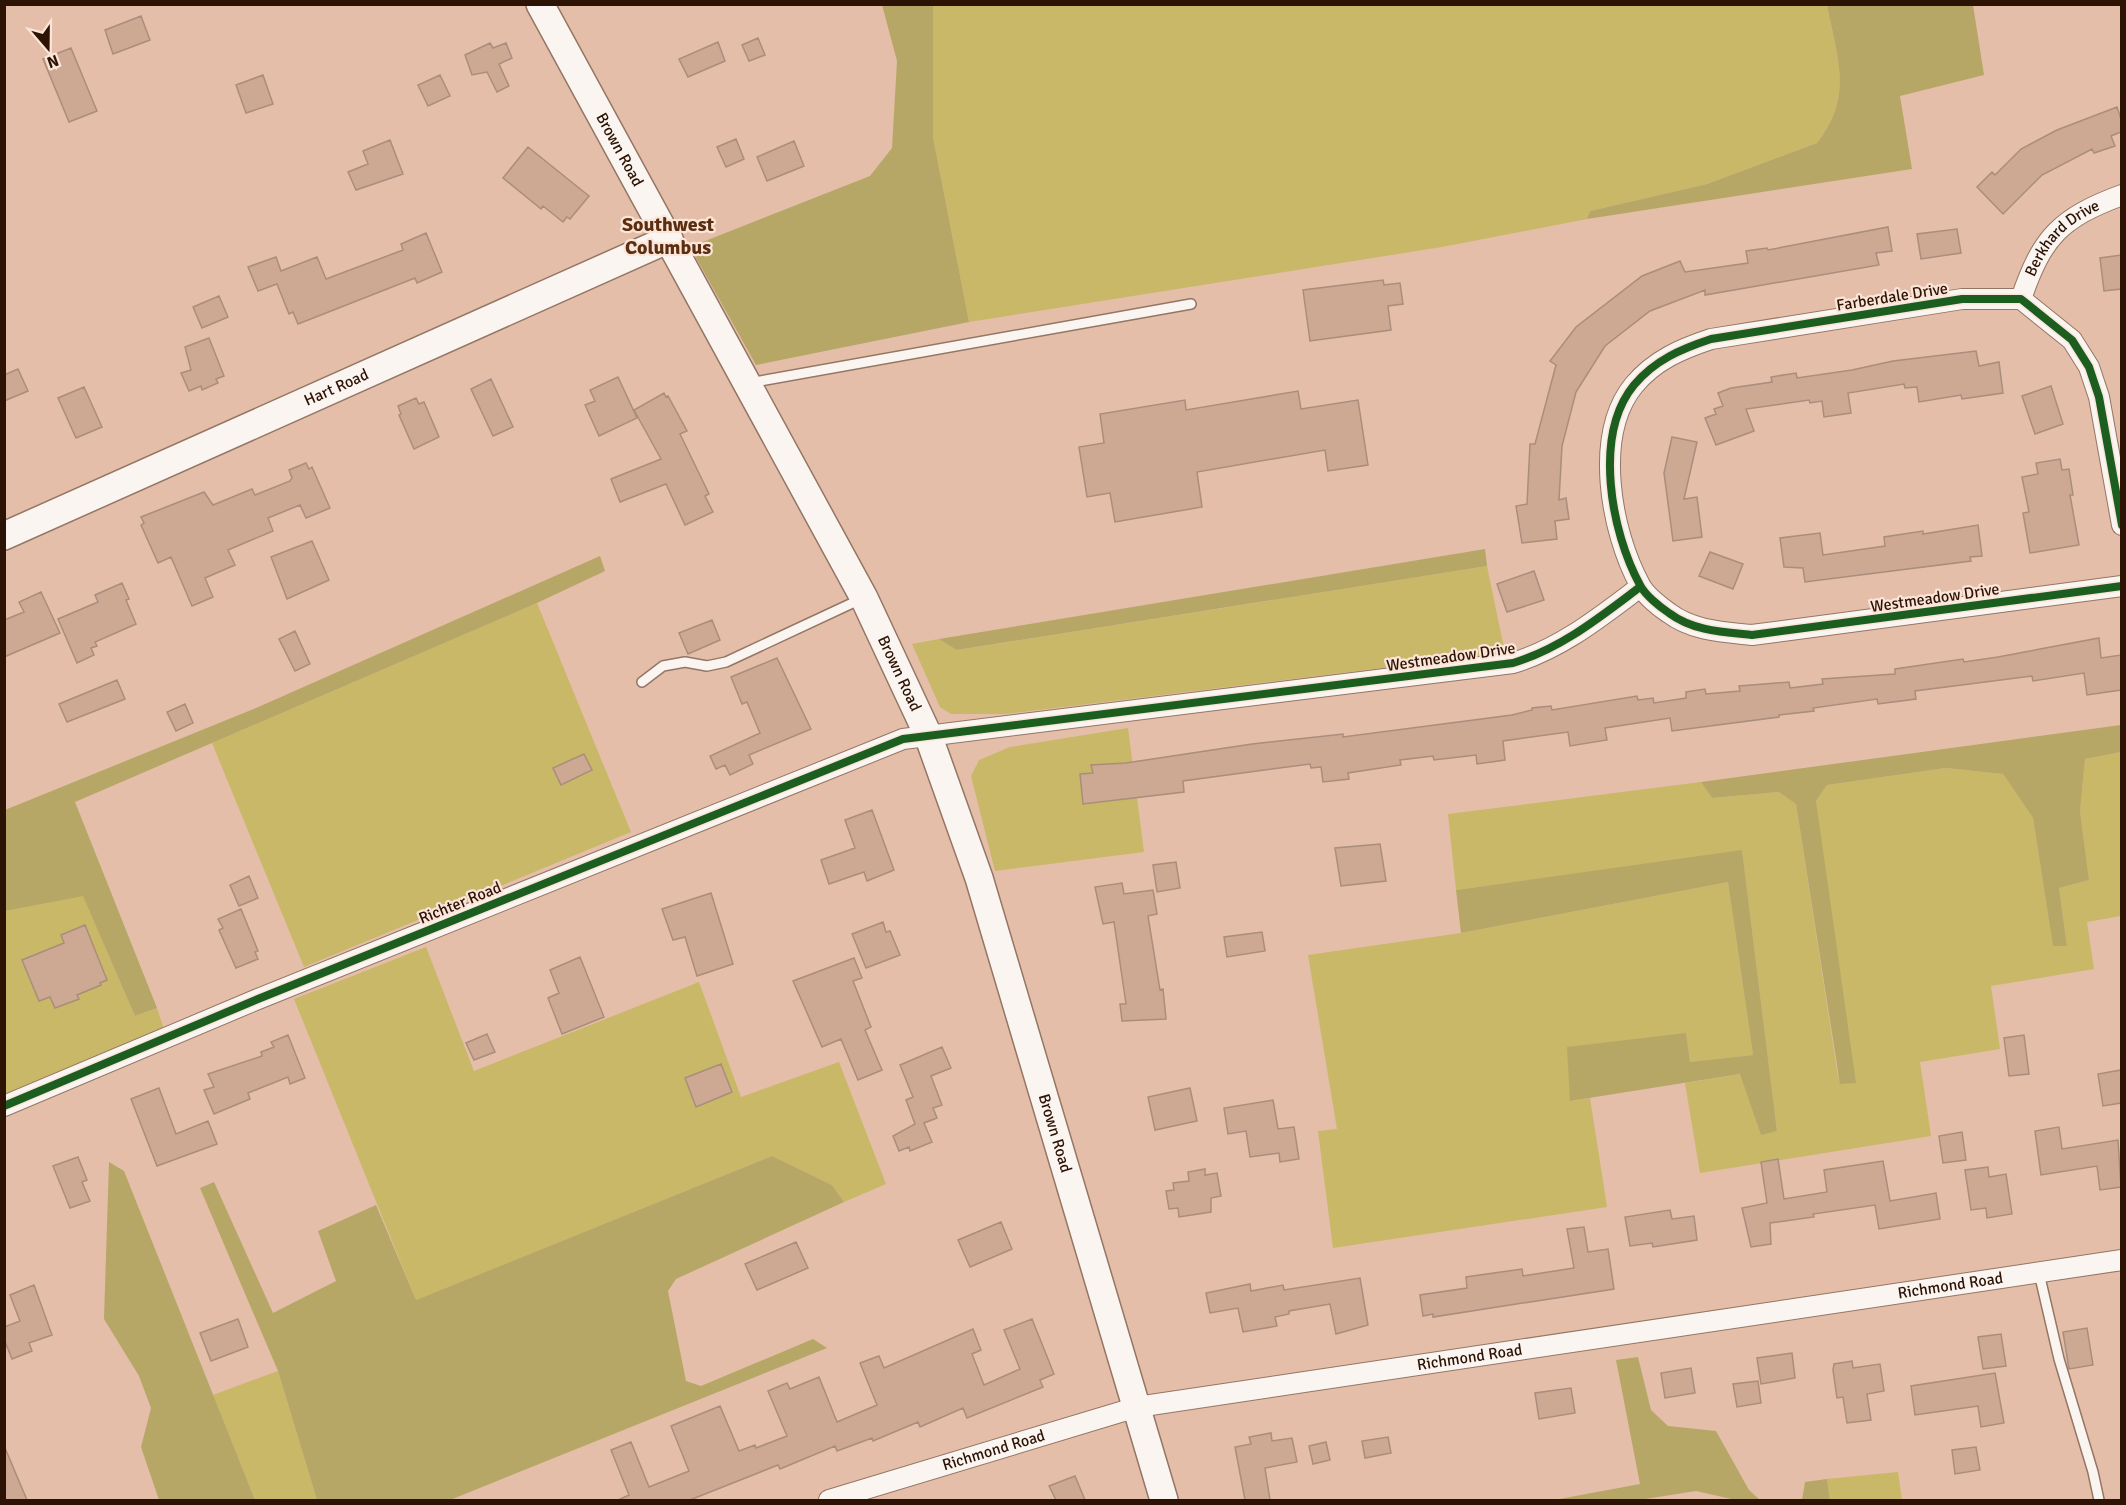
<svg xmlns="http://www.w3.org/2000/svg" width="2126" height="1505" viewBox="0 0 2126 1505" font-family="Signika,sans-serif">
	<rect width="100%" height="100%" fill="#e4bea8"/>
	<!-- green -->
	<path fill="#c8b867" d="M 933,5 L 1827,5 C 1837,58 1854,96 1817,143 L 1707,184 L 1590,211 L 1587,219 L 1442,247 L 969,322 L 933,137 Z
		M 1487,566 L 1505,653 L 1005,714 L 951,714 L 940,707 L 912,644 L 939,639 L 958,650 Z
		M 537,603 L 631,832 L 304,967 L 212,743 Z
		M 1128,728 L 1144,852 L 995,871 L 971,776 L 979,760 L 1010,747 Z
		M 2121,752 L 2121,916 L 2087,922 L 2094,969 L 1991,986 L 2000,1049 L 1920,1062 L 1931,1136 L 1700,1173 L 1685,1083 L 1741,1074 L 1761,1134 L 1777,1131 L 1742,851 L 1456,890 L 1448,814 L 1701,782 L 1712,798 L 1780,792 L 1796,804 L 1839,1083 L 1816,801 L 1827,785 L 1946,768 L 2003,774 L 2033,818 L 2053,945 L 2067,946 L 2059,888 L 2089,880 L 2080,811 L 2085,759 Z
		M 1728,882 L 1753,1055 L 1690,1062 L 1686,1034 L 1571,1101 L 1590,1098 L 1607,1207 L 1333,1248 L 1318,1131 L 1337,1129 L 1308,955 L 1461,933 Z
		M 83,895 L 135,1016 L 157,1008 L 164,1029 L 5,1095 L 5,911 Z
		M 426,947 L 474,1071 L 699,982 L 741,1097 L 839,1062 L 886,1184 L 844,1202 L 832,1185 L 772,1156 L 416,1300 L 294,999 Z
		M 278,1371 L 317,1500 L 255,1500 L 213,1395 Z
		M 1898,1472 L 1902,1500 L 1830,1500 L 1827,1479 Z"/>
	<!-- forest -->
	<path fill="#b6a767" d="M 882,5 L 933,5 L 933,137 L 969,322 L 756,365 L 690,247 L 870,176 L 892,148 L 897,61 Z
		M 1827,5 L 1973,5 L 1984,75 L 1900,96 L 1912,169 L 1587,219 L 1590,211 L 1707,184 L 1817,143 C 1854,96 1837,58 1827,5 Z
		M 1485,549 L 1487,566 L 957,650 L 939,639 Z
		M 600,556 L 605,571 L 537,603 L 75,802 L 157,1008 L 135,1016 L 83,896 L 5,911 L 5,810 L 256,708 Z
		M 2121,725 L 2121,752 L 2085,759 L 2080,811 L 2089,880 L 2059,888 L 2067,946 L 2053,946 L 2033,818 L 2003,774 L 1946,768 L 1827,785 L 1816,801 L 1856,1083 L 1840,1084 L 1796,804 L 1779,792 L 1712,798 L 1701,782 Z
		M 1742,850 L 1777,1131 L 1761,1135 L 1740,1074 L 1570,1101 L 1567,1047 L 1686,1033 L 1690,1062 L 1753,1055 L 1728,882 L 1461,933 L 1456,890 Z
		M 772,1156 L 832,1185 L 844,1202 L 676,1279 L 668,1291 L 686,1381 L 701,1386 L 813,1339 L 827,1348 L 450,1500 L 317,1500 L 278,1371 L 200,1188 L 214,1182 L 273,1313 L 336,1281 L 318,1231 L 376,1205 L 416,1300 Z
		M 109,1162 L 124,1171 L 255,1500 L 159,1500 L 141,1447 L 151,1408 L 139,1376 L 104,1319 Z
		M 1638,1357 L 1651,1410 L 1668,1426 L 1716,1431 L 1749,1490 L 1760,1500 L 1736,1500 L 1696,1491 L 1639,1500 L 1554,1500 L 1640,1484 L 1616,1360 Z
		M 1827,1479 L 1830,1500 L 1802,1500 L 1805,1482 Z"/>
	<!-- building -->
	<path fill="#cda892" stroke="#aa8d7c" stroke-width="1.5" d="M 141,16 L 150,40 L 113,54 L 105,30 Z
		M 758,38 L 765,55 L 749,61 L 742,45 Z
		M 718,42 L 725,61 L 688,77 L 679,59 Z
		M 490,43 L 493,48 L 506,43 L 512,58 L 499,64 L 509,86 L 497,92 L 487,72 L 472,75 L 465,55 Z
		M 71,48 L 97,111 L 69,122 L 43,59 Z
		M 263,75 L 273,104 L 246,113 L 236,85 Z
		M 440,75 L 450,96 L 428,106 L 418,85 Z
		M 2117,107 L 2121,119 L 2121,132 L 2111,136 L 2115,146 L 2094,153 L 2092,149 L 2042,175 L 2003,214 L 1977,187 L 1992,172 L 1995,175 L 2021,149 L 2057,130 Z
		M 736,139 L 744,159 L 726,167 L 717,147 Z
		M 390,140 L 403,174 L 356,190 L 348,172 L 368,164 L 363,151 Z
		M 794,141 L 804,166 L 767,181 L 757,157 Z
		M 528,147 L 589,196 L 570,219 L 567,217 L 563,222 L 543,206 L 541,209 L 503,178 Z
		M 1888,227 L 1892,251 L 1876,253 L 1879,265 L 1705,295 L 1705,290 L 1650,311 L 1605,346 L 1576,392 L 1562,446 L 1559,500 L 1566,498 L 1569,519 L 1555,521 L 1557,539 L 1522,543 L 1516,506 L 1527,504 L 1530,444 L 1535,444 L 1556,365 L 1550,361 L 1576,327 L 1642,276 L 1680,261 L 1685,272 L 1748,263 L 1746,251 L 1767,248 L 1768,250 Z
		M 1957,229 L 1961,253 L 1921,259 L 1917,234 Z
		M 426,233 L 442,272 L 417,283 L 415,278 L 298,324 L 293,312 L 289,314 L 277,284 L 258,291 L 248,267 L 276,257 L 281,271 L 317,257 L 326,279 L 403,250 L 401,244 Z
		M 2121,255 L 2121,289 L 2104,291 L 2100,258 Z
		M 1383,280 L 1384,285 L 1400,283 L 1403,304 L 1388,306 L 1391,330 L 1310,341 L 1303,290 Z
		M 219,296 L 228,317 L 202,328 L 193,307 Z
		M 209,338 L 224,376 L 216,379 L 218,383 L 202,390 L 201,386 L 189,391 L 181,373 L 191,370 L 185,347 Z
		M 1976,351 L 1979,366 L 1999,362 L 2003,393 L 1962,399 L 1961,395 L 1919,402 L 1917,387 L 1905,388 L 1904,384 L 1848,393 L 1851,413 L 1824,417 L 1822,401 L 1810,403 L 1809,400 L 1746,409 L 1754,431 L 1716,445 L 1705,418 L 1716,414 L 1714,409 L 1723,406 L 1718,393 L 1731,388 L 1772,382 L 1771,377 L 1796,373 L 1797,378 L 1852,370 L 1893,361 Z
		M 18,369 L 28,391 L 4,401 L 4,375 Z
		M 618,377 L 637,418 L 599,436 L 585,405 L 595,401 L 590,390 Z
		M 491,379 L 513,427 L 493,436 L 471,389 Z
		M 2051,386 L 2063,424 L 2035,434 L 2022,396 Z
		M 84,387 L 102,427 L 76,438 L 58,398 Z
		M 1298,391 L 1301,409 L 1358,400 L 1368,465 L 1328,471 L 1325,450 L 1197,472 L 1202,507 L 1115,522 L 1110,493 L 1087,497 L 1079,447 L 1104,443 L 1100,414 L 1185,400 L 1186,410 Z
		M 664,393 L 666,397 L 668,396 L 687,431 L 680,434 L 709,494 L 705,496 L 713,512 L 685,525 L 666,484 L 620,502 L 611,479 L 661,459 L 634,410 Z
		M 416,398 L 419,404 L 424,402 L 439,437 L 414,449 L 399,415 L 401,414 L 398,406 Z
		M 1672,437 L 1697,442 L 1684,499 L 1697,497 L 1702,537 L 1673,541 L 1664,473 Z
		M 2060,459 L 2062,470 L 2069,469 L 2073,495 L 2070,495 L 2079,545 L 2030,553 L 2023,513 L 2029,512 L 2022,477 L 2038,474 L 2036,463 Z
		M 306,463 L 309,469 L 312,467 L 330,508 L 306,518 L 300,505 L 268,518 L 273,531 L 228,550 L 235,565 L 205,578 L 213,597 L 192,606 L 171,557 L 158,563 L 141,525 L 144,523 L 141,517 L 204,492 L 213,505 L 252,489 L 255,495 L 290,481 L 292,478 L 289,470 Z
		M 1978,525 L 1982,556 L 1970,557 L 1971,561 L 1805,582 L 1803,568 L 1784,567 L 1780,538 L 1820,533 L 1823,555 L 1885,546 L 1884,537 L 1923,531 L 1923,534 Z
		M 312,541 L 329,580 L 287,599 L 271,557 Z
		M 1710,552 L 1743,564 L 1733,589 L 1699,576 Z
		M 1534,571 L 1544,600 L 1507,612 L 1497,584 Z
		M 122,583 L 129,599 L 126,600 L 136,624 L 95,642 L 97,646 L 91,648 L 94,655 L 77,663 L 58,619 L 98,602 L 95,595 Z
		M 41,592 L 60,633 L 4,657 L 4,620 L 24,612 L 19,602 Z
		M 712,620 L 720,640 L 688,654 L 679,633 Z
		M 295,631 L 310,664 L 295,671 L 279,639 Z
		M 2099,638 L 2101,658 L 2121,655 L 2121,690 L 2087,695 L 2084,673 L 2033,681 L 2032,676 L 1915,691 L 1916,699 L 1878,704 L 1877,699 L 1813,708 L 1814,711 L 1779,715 L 1779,717 L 1672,731 L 1670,718 L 1605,728 L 1607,740 L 1570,746 L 1568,732 L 1503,741 L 1505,760 L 1477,764 L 1476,755 L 1434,760 L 1433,756 L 1400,760 L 1401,765 L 1348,773 L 1349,779 L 1323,782 L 1321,767 L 1311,768 L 1310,764 L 1183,781 L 1184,792 L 1083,804 L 1080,774 L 1093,773 L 1091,765 L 1126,763 L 1252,744 L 1343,734 L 1343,737 L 1512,715 L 1532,710 L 1532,708 L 1551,706 L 1552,710 L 1637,696 L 1638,700 L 1653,698 L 1654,703 L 1686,698 L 1686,692 L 1705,689 L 1706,694 L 1740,691 L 1739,686 L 1789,682 L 1790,688 L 1823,684 L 1822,679 L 1895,674 L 1895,669 L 1963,659 L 1964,662 L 1998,657 Z
		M 777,658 L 811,729 L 749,755 L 753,764 L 730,775 L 725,765 L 716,769 L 710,756 L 760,733 L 747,702 L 742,704 L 731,677 Z
		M 117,680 L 125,699 L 67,722 L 59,704 Z
		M 185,704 L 193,723 L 176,731 L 167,712 Z
		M 584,754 L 592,770 L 561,785 L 553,768 Z
		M 872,810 L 894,870 L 867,881 L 864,872 L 829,884 L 821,860 L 855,848 L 845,820 Z
		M 1380,844 L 1386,881 L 1341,886 L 1335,848 Z
		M 1176,862 L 1180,888 L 1157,892 L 1153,865 Z
		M 249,876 L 258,898 L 239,906 L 230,885 Z
		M 1122,883 L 1124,894 L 1153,890 L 1157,914 L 1148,916 L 1160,990 L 1163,989 L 1166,1019 L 1122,1021 L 1120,1004 L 1126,1004 L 1114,922 L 1103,924 L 1095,887 Z
		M 711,893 L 733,964 L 697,976 L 685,937 L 673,940 L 662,909 Z
		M 241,909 L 258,951 L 255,952 L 258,959 L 236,968 L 219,930 L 223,928 L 218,919 Z
		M 883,922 L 886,932 L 890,931 L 900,955 L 866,968 L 852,934 Z
		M 85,925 L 107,980 L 100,983 L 101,985 L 77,995 L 79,999 L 55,1008 L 50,997 L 39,1001 L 22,960 L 64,943 L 61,935 Z
		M 1262,932 L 1265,951 L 1227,957 L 1224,937 Z
		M 580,957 L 604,1017 L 562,1034 L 548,998 L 559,993 L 550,970 Z
		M 854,958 L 862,978 L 853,981 L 871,1027 L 865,1030 L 882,1070 L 858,1080 L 841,1039 L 822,1047 L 793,981 Z
		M 487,1034 L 495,1052 L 474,1060 L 466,1043 Z
		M 288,1035 L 305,1078 L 290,1084 L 288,1077 L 248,1093 L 250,1099 L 214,1114 L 204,1090 L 214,1087 L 208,1074 L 262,1056 L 261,1052 L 274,1047 L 271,1042 Z
		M 2024,1035 L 2029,1074 L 2009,1076 L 2004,1038 Z
		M 942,1047 L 951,1068 L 931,1076 L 942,1105 L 933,1108 L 937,1118 L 924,1123 L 932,1142 L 910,1151 L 909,1147 L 899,1151 L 893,1136 L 915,1124 L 906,1100 L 913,1097 L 900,1065 Z
		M 721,1064 L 732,1092 L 696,1107 L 685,1078 Z
		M 2121,1070 L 2121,1103 L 2103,1106 L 2098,1074 Z
		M 159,1088 L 176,1134 L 208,1121 L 217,1144 L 157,1166 L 131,1099 Z
		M 1190,1088 L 1197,1121 L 1155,1130 L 1148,1097 Z
		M 1273,1100 L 1278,1129 L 1294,1127 L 1299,1159 L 1280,1162 L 1279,1153 L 1250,1157 L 1246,1131 L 1228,1134 L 1224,1108 Z
		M 2059,1127 L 2062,1149 L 2118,1140 L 2121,1187 L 2100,1190 L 2097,1166 L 2041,1175 L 2035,1131 Z
		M 1962,1132 L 1966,1160 L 1943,1163 L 1939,1136 Z
		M 78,1157 L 87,1180 L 82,1182 L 90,1201 L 70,1208 L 53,1166 Z
		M 1778,1159 L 1784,1199 L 1827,1192 L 1824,1170 L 1883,1161 L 1890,1201 L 1936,1193 L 1940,1219 L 1879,1229 L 1875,1205 L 1813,1214 L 1814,1217 L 1770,1223 L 1771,1244 L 1751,1247 L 1742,1208 L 1767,1203 L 1761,1162 Z
		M 1988,1167 L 1989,1177 L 2006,1174 L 2012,1214 L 1987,1218 L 1986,1208 L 1971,1210 L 1965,1170 Z
		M 1205,1169 L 1205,1175 L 1217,1173 L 1221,1196 L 1211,1198 L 1211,1212 L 1179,1217 L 1178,1208 L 1169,1209 L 1166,1191 L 1174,1190 L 1173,1183 L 1189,1181 L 1188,1172 Z
		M 1670,1210 L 1672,1219 L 1694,1216 L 1697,1240 L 1653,1247 L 1652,1243 L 1630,1246 L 1625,1217 Z
		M 1001,1222 L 1012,1249 L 970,1267 L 958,1240 Z
		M 1584,1227 L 1588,1252 L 1608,1249 L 1614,1289 L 1433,1317 L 1433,1314 L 1423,1316 L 1420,1295 L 1467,1288 L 1466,1277 L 1522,1269 L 1523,1276 L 1574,1268 L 1567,1229 Z
		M 796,1242 L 808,1268 L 757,1290 L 745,1264 Z
		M 1360,1278 L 1368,1325 L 1336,1334 L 1330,1304 L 1289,1311 L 1289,1314 L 1275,1317 L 1277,1326 L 1243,1332 L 1238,1308 L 1210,1313 L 1206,1293 L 1250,1284 L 1251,1291 L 1283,1285 L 1284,1290 Z
		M 34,1285 L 52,1335 L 29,1343 L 32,1351 L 12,1359 L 4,1339 L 4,1327 L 20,1321 L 10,1295 Z
		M 238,1319 L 248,1347 L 211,1361 L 200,1333 Z
		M 1032,1319 L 1054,1374 L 1040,1380 L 1043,1387 L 967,1418 L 963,1408 L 920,1427 L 918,1422 L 873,1441 L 872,1438 L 837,1451 L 835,1446 L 780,1469 L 778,1465 L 690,1500 L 618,1500 L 629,1495 L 611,1450 L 631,1442 L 649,1487 L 689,1471 L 671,1426 L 720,1406 L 739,1451 L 755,1445 L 756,1448 L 787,1436 L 768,1391 L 787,1383 L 790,1389 L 819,1377 L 837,1422 L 877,1405 L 860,1363 L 879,1356 L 884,1368 L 973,1329 L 981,1350 L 972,1354 L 984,1385 L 1020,1369 L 1004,1330 Z
		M 2087,1328 L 2093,1365 L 2069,1369 L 2063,1332 Z
		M 2001,1334 L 2006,1366 L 1983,1369 L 1978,1337 Z
		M 1792,1353 L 1795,1378 L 1761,1384 L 1757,1358 Z
		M 1852,1361 L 1853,1368 L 1880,1364 L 1884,1391 L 1867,1394 L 1871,1420 L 1847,1423 L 1843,1397 L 1837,1398 L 1833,1370 L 1834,1364 Z
		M 1691,1368 L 1695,1393 L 1665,1398 L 1661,1373 Z
		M 1995,1373 L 2004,1423 L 1981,1427 L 1978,1406 L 1915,1415 L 1911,1386 Z
		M 1758,1381 L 1761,1403 L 1737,1407 L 1733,1384 Z
		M 1571,1388 L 1575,1413 L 1539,1419 L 1535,1393 Z
		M 1271,1433 L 1272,1441 L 1292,1438 L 1297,1462 L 1265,1468 L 1270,1500 L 1245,1500 L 1235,1447 L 1251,1444 L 1249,1437 Z
		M 1388,1437 L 1391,1453 L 1365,1458 L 1362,1441 Z
		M 1326,1442 L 1330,1460 L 1313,1464 L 1309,1446 Z
		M 1976,1447 L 1980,1470 L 1955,1474 L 1952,1450 Z
		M 4,1448 L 5,1448 L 27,1500 L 4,1500 Z
		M 1075,1476 L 1085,1500 L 1056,1500 L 1049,1486 Z"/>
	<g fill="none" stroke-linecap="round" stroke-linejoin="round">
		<!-- lane casing -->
		<g stroke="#937664" stroke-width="12">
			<path id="lane" d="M 749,383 L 1191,304
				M 642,682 L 663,666 L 685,662 L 707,666 L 726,662 L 861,599
				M 2039,1273 L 2059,1359 L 2093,1472 L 2099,1500"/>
		</g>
		<!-- street casing -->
		<g stroke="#937664" stroke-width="22">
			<g id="street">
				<path id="s1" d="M 2021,299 C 2042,237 2060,218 2122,195"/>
				<path d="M 2122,525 L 2099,397 L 2089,367 L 2072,340 L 2021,299 L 1962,299 L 1711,339 C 1681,349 1655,360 1634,385 C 1593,435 1611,532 1640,585 C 1645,595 1660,607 1669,613 C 1693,631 1723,632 1752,635 L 2122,586"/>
				<path d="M 4,1106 L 258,999 L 903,739 L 1513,663 C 1562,648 1600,617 1640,587"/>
				<path id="s2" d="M 829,1500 L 1137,1407 L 2122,1260"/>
			</g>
		</g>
		<!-- secondary casing -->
		<g stroke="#937664" stroke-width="30">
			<g id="secondary">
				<path id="s3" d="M 540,4 L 864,598 L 928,735 L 979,878 L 1164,1500"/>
				<path id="s4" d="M 4,536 L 669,239"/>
			</g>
		</g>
		<!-- lane -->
		<use href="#lane" stroke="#fbf5f2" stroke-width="9"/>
		<!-- street -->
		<use href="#street" stroke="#fbf5f2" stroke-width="20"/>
		<!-- secondary -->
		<use href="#secondary" stroke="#fbf5f2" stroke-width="27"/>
		<!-- cycleway casing -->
		<g stroke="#fbe5d9" stroke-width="11">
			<path id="cycleway" d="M 2122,525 L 2099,397 L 2089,367 L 2072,340 L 2021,299 L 1962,299 L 1711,339 C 1681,349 1655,360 1634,385 C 1593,435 1611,532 1640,585 C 1645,595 1660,607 1669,613 C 1693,631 1723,632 1752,635 L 2122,586
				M 4,1106 L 258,999 L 903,739 L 1513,663 C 1562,648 1600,617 1640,587"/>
		</g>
		<!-- cycleway -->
		<use href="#cycleway" stroke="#1b5e20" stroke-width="8"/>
	</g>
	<g text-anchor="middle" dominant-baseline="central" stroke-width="4.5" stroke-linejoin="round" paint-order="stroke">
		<!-- street labels -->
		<g font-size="16" fill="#2d1304" stroke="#fbe5d9">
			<text stroke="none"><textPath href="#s3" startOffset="166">Brown Road</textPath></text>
			<text stroke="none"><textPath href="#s1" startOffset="76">Berkhard Drive</textPath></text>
			<text transform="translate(1892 297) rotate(-9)">Farberdale Drive</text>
			<text stroke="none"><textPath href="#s4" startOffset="364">Hart Road</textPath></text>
			<text transform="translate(1935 598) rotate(-8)">Westmeadow Drive</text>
			<text transform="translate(1451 657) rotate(-8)">Westmeadow Drive</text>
			<text stroke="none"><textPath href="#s3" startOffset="760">Brown Road</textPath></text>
			<text transform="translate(460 903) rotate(-22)">Richter Road</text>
			<text stroke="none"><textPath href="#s3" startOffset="1246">Brown Road</textPath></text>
			<text stroke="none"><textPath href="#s2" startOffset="1144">Richmond Road</textPath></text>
			<text stroke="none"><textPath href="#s2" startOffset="658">Richmond Road</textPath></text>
			<text stroke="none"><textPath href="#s2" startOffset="172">Richmond Road</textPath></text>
		</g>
		<!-- quarter labels -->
		<g font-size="20" font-weight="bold" fill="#5b2e0f" stroke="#fbe5d9">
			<text x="668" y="224">Southwest<tspan x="668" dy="23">Columbus</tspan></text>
		</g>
	</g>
	<!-- border -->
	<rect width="2126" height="1505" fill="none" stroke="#2d1304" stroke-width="12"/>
	<!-- north arrow -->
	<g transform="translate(48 48) rotate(160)" stroke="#fbe5d9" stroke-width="4.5" paint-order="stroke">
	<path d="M0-4.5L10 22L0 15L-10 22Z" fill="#2d1304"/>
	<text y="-9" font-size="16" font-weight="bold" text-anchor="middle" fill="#2d1304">N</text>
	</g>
</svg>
